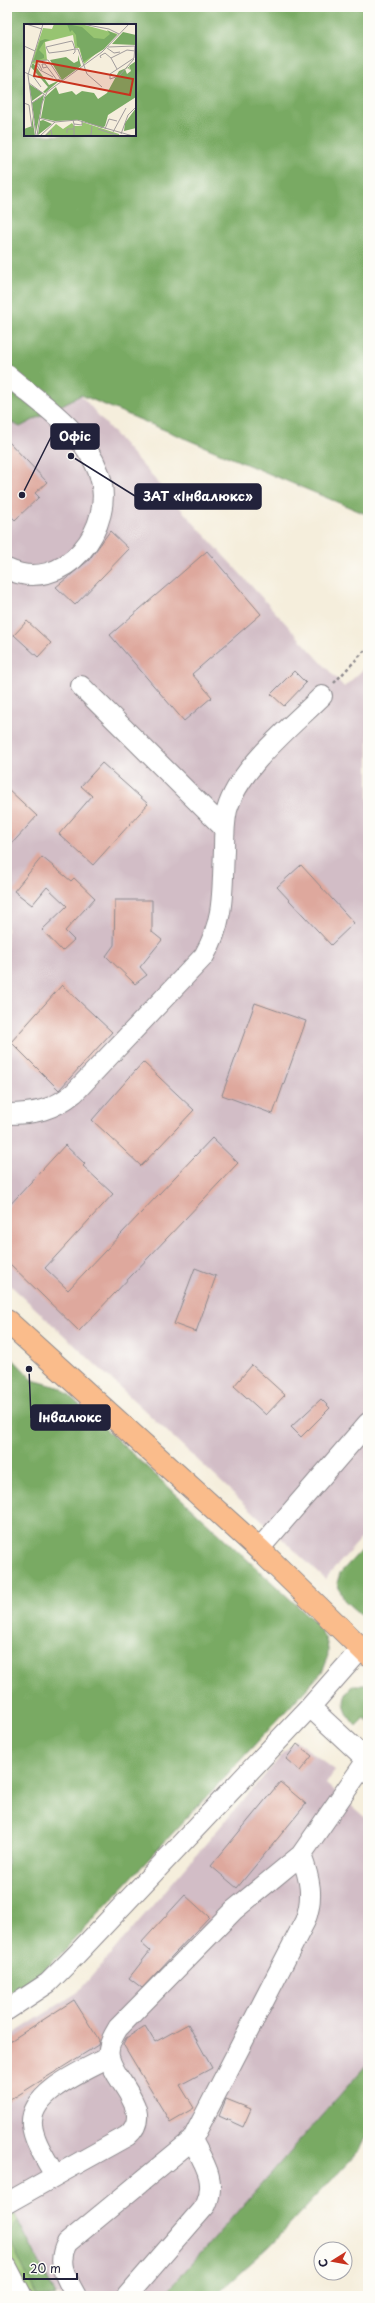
<svg xmlns="http://www.w3.org/2000/svg" width="375" height="2303" viewBox="0 0 375 2303" font-family="'Playpen Sans',sans-serif">
	<rect width="100%" height="100%" fill="#fdfcf7"/>
	<filter id="ink" filterUnits="userSpaceOnUse"><feTurbulence type="fractalNoise" baseFrequency=".025" numOctaves="2"/><feDisplacementMap in="SourceGraphic" scale="8" xChannelSelector="R" yChannelSelector="G"/><feConvolveMatrix kernelMatrix="1 2 1 2 8 2 1 2 1" color-interpolation-filters="sRGB"/></filter>
	<filter id="wash" filterUnits="userSpaceOnUse"><feTurbulence type="fractalNoise" baseFrequency=".012" numOctaves="4" result="noise"/><feDisplacementMap in="SourceGraphic" scale="16" xChannelSelector="R" yChannelSelector="G"/><feGaussianBlur stdDeviation="0.9" result="paint"/><feColorMatrix in="noise" values="0 0 0 0 0 0 0 0 0 0 0 0 0 0 0 0 0 1.4 0 .05"/><feComposite in="paint" operator="in"/></filter>
	<g filter="url(#wash)">
		<rect width="100%" height="100%" fill="#f5eedc"/>
		<!-- industrial -->
		<path fill="#d2bdc6" d="M 7,312 L 189,518 L 344,687 L 368,665 L 368,1531 L 325,1579 L 7,1282 Z
			M 295,1740 L 335,1770 L 326,1784 L 368,1820 L 368,2063 L 163,2296 L 56,2296 L 7,2199 L 7,2038 L 78,1992 Z"/>
		<!-- green -->
		<path fill="#97c471" stroke="#5c7356" d="M 7,2199 L 56,2296 L 7,2296 Z"/>
		<!-- forest -->
		<path fill="#79aa63" stroke="#4e664f" fill-rule="evenodd" d="M 7,7 L 368,7 L 368,515 L 81,395 L 20,427 L 7,420 ZM 25,25 L 135,25 L 135,135 L 25,135 Z
			M 7,1353 L 33,1380 L 61,1388 L 315,1622 C 328,1640 333,1651 322,1672 L 58,1957 L 40,1974 L 7,1994 Z
			M 368,1543 L 368,1622 L 344,1600 L 337,1583 L 340,1573 Z
			M 354,1685 L 368,1685 L 368,1721 L 364,1718 L 356,1726 C 345,1714 337,1696 354,1685 Z
			M 368,2063 L 368,2132 L 358,2152 L 270,2246 L 214,2296 L 163,2296 Z
			M 18,2221 L 56,2296 L 37,2296 L 7,2234 Z"/>
		<g id="blocks">
			<!-- building -->
			<path fill="#dea89d" d="M 7,440 L 47,482 L 35,493 L 39,497 L 15,520 L 7,512 Z
				M 110,531 L 129,549 L 75,605 L 56,587 L 89,560 Z
				M 207,551 L 261,614 L 192,674 L 212,697 L 184,721 L 110,635 Z
				M 27,621 L 51,643 L 38,657 L 14,635 Z
				M 294,671 L 306,683 L 284,706 L 271,694 Z
				M 102,763 L 148,804 L 93,865 L 59,834 L 92,796 L 81,786 Z
				M 7,788 L 37,816 L 7,849 Z
				M 42,857 L 71,881 L 74,878 L 95,898 L 65,931 L 74,940 L 62,951 L 42,930 L 67,906 L 47,887 L 32,905 L 14,891 Z
				M 301,865 L 354,923 L 331,945 L 277,887 Z
				M 115,900 L 152,900 L 152,932 L 162,940 L 140,967 L 147,975 L 135,984 L 106,956 L 114,945 Z
				M 62,985 L 112,1032 L 59,1090 L 11,1042 Z
				M 255,1003 L 306,1021 L 273,1114 L 222,1095 Z
				M 143,1062 L 194,1110 L 141,1166 L 92,1120 Z
				M 212,1138 L 238,1163 L 79,1331 L 7,1261 L 7,1208 L 65,1145 L 85,1164 L 83,1166 L 113,1194 L 45,1268 L 68,1290 Z
				M 195,1268 L 216,1276 L 196,1332 L 174,1324 Z
				M 252,1365 L 285,1395 L 266,1415 L 234,1386 Z
				M 321,1399 L 330,1408 L 301,1437 L 291,1427 Z
				M 297,1744 L 312,1756 L 300,1771 L 286,1759 Z
				M 280,1782 L 306,1804 L 237,1888 L 211,1866 Z
				M 185,1895 L 209,1917 L 142,1988 L 129,1978 L 150,1951 L 141,1943 Z
				M 74,2000 L 99,2040 L 98,2045 L 7,2102 L 7,2043 Z
				M 188,2024 L 212,2068 L 180,2085 L 194,2108 L 170,2122 L 123,2044 L 126,2038 L 145,2026 L 155,2042 Z
				M 226,2099 L 251,2109 L 243,2127 L 219,2116 Z"/>
		</g>
	</g>
	<g filter="url(#ink)">
		<use href="#blocks" fill-opacity="0" stroke="#8c888c" stroke-width="1"/>
		<g fill="none" stroke-linecap="round" stroke-linejoin="round">
			<!-- minor casing -->
			<g stroke="#8c888c" stroke-width="22">
				<path id="minor" d="M 7,375 C 40,403 84,431 99,473 C 118,527 63,596 7,569
					M 81,686 L 224,828
					M 7,1114 C 34,1114 53,1110 74,1093 L 204,956 C 225,920 222,890 224,850 C 224,837 224,823 227,810 C 239,768 291,727 322,696
					M 259,1549 L 368,1423
					M 7,2010 L 48,1983 L 75,1956 L 310,1707 L 361,1649
					M 109,2057 C 85,2070 29,2092 32,2125 C 34,2143 47,2160 55,2176 L 127,2136 C 156,2112 114,2082 109,2057 C 107,2048 113,2036 118,2028 L 234,1910 L 301,1855 L 367,1760 L 310,1707
					M 7,2203 L 55,2176
					M 7,2267 L 22,2296
					M 76,2296 C 66,2278 56,2263 67,2243 L 192,2140 L 305,1921 C 314,1897 310,1879 301,1855
					M 127,2296 L 206,2205 C 217,2180 204,2163 192,2140"/>
			</g>
			<!-- major casing -->
			<g stroke="#8c888c" stroke-width="24">
				<path id="major" d="M 7,1321 L 259,1549 L 368,1655"/>
			</g>
			<!-- path -->
			<path stroke="#8c888c" stroke-width="2.5" stroke-dasharray="3 3" stroke-linecap="butt" d="M 334,683 L 368,647"/>
			<!-- minor -->
			<use href="#minor" stroke="#fff" stroke-width="20"/>
			<!-- major -->
			<use href="#major" stroke="#fabc8b" stroke-width="22"/>
		</g>
	</g>
	<!-- overview -->
	<g transform="translate(24 24)">
		<rect width="112" height="112" fill="#f5eedc"/>
		<path d="M 30,0 L 57,0 L 94,10 L 60,40 L 55,24 L 51,24 L 49,11 L 21,18 L 23,36 L 7,40 L 19,4 L 28,5 ZM 58,98 L 95,110 L 95,112 L 20,112 L 32,100 L 39,105 L 48,99 L 50,102 L 58,102 Z" fill="#97c471"/>
		<path d="M 43,0 L 58,3 L 70,14 L 80,15 L 86,10 L 83,6 L 93,11 L 80,25 L 59,38 L 56,24 L 53,22 L 52,11 L 48,6 L 46,8 ZM 99,8 L 112,11 L 112,21 L 88,20 ZM 21,15 L 26,16 L 20,18 L 15,26 L 20,31 L 20,34 L 9,38 L 16,17 ZM 54,31 L 57,42 L 38,56 L 26,36 L 42,33 L 50,39 L 54,37 ZM 112,37 L 112,73 L 84,91 L 81,102 L 78,104 L 56,96 L 31,97 L 17,94 L 21,73 L 32,63 L 35,70 L 48,67 L 52,71 L 58,67 L 70,69 L 74,75 L 83,69 L 95,47 L 105,43 L 106,46 L 104,44 L 101,45 L 103,50 L 107,47 L 105,42 ZM 16,38 L 10,40 L 25,61 L 36,56 L 21,69 L 19,68 L 24,63 L 7,43 L 8,40 ZM 5,60 L 19,69 L 8,77 ZM 20,71 L 12,108 L 8,79 ZM 112,84 L 112,104 L 100,107 L 101,99 ZM 8,92 L 11,112 L 0,112 L 0,105 L 8,102 ZM 19,96 L 28,100 L 14,111 L 16,97 Z" fill="#79aa63"/>
		<path fill="none" stroke="#a19c9c" stroke-width="1" d="M 2,0 L 18,5M 58,0 L 85,5 L 95,10M 0,22 L 11,27M 84,23 L 111,22M 83,24 L 90,29 L 96,28M 49,30 L 51,28 L 51,25 L 49,19 L 48,17 L 22,23 L 25,29 L 41,27 L 51,25 L 54,25 L 63,50 L 78,63M 77,34 L 76,32 L 81,29 L 87,34 L 103,26 L 111,27M 87,34 L 93,45M 110,35 L 95,52 L 86,55 L 86,50 L 110,34 L 111,22M 8,37 L 24,36 L 38,57M 23,43 L 19,44 L 18,40 L 21,40 L 33,56 L 36,55M 18,46 L 15,40 L 12,40 L 16,46 L 29,53M 0,48 L 9,52 L 17,63M 5,59 L 20,70M 0,79 L 5,81 L 8,104M 8,79 L 21,70M 15,94 L 31,98 L 53,96 L 109,112M 49,96 L 50,100 L 58,101 L 58,97M 50,105 L 50,112 L 67,111 L 68,102M 74,105 L 95,112M 81,105 L 85,95 L 93,97M 89,108 L 102,84M 43,109 L 43,105 L 50,105 L 50,100M 97,110 L 104,91 L 112,83M 12,112 L 4,51 L 19,0M 13,112 L 18,79 L 23,68 L 78,28 L 105,0M 16,112 L 31,98M 21,112 L 27,106 L 28,112"/>
		<path fill="#c8321e" fill-opacity="0.15" stroke="#c8321e" stroke-width="2" d="M 13,37 L 109,55 L 106,71 L 10,52 Z"/>
		<rect width="112" height="112" fill="none" stroke="#22223b" stroke-width="2"/>
	</g>
	<!-- callouts -->
	<path fill="none" stroke="#22223b" stroke-width="1.5" d="M22 495L51 437M71 456L135 496M29 1369L31 1418"/>
	<g fill="#22223b" stroke="#fdfcf7" stroke-width="1.5">
		<circle cx="22" cy="495" r="4"/>
		<circle cx="71" cy="456" r="4"/>
		<circle cx="29" cy="1369" r="4"/>
	</g>
	<g fill="#22223b" stroke="#22223b" stroke-width="1.5">
		<rect x="51" y="424" width="48" height="25" rx="4"/>
		<rect x="135" y="484" width="126" height="25" rx="4"/>
		<rect x="31" y="1405" width="79" height="25" rx="4"/>
	</g>
	<g font-size="13" text-anchor="middle" font-weight="bold" fill="#fff">
		<text x="75" y="441">Офіс</text>
		<text x="198" y="501">ЗАТ «Інвалюкс»</text>
		<text x="70" y="1422">Інвалюкс</text>
	</g>
	<!-- margin -->
	<rect width="375" height="2303" fill="none" stroke="#fdfcf7" stroke-width="24"/>
	<!-- north arrow -->
	<g transform="translate(333 2261) rotate(259)"><circle r="19" fill="#fdfcf7" stroke="#a5a5ac"/>
	<path d="M0-3L7 15L0 10L-7 15Z" fill="#c8321e"/>
	<text y="-6" font-size="11" font-weight="bold" text-anchor="middle" fill="#22223b">С</text>
	</g>
	<!-- scale -->
	<path d="M24 2273v6h53v-6" fill="none" stroke="#22223b" stroke-width="2"/>
	<text x="30" y="2273" font-size="12" fill="#22223b" stroke="#fdfcf7" stroke-width="3" paint-order="stroke">20 m</text>
</svg>
